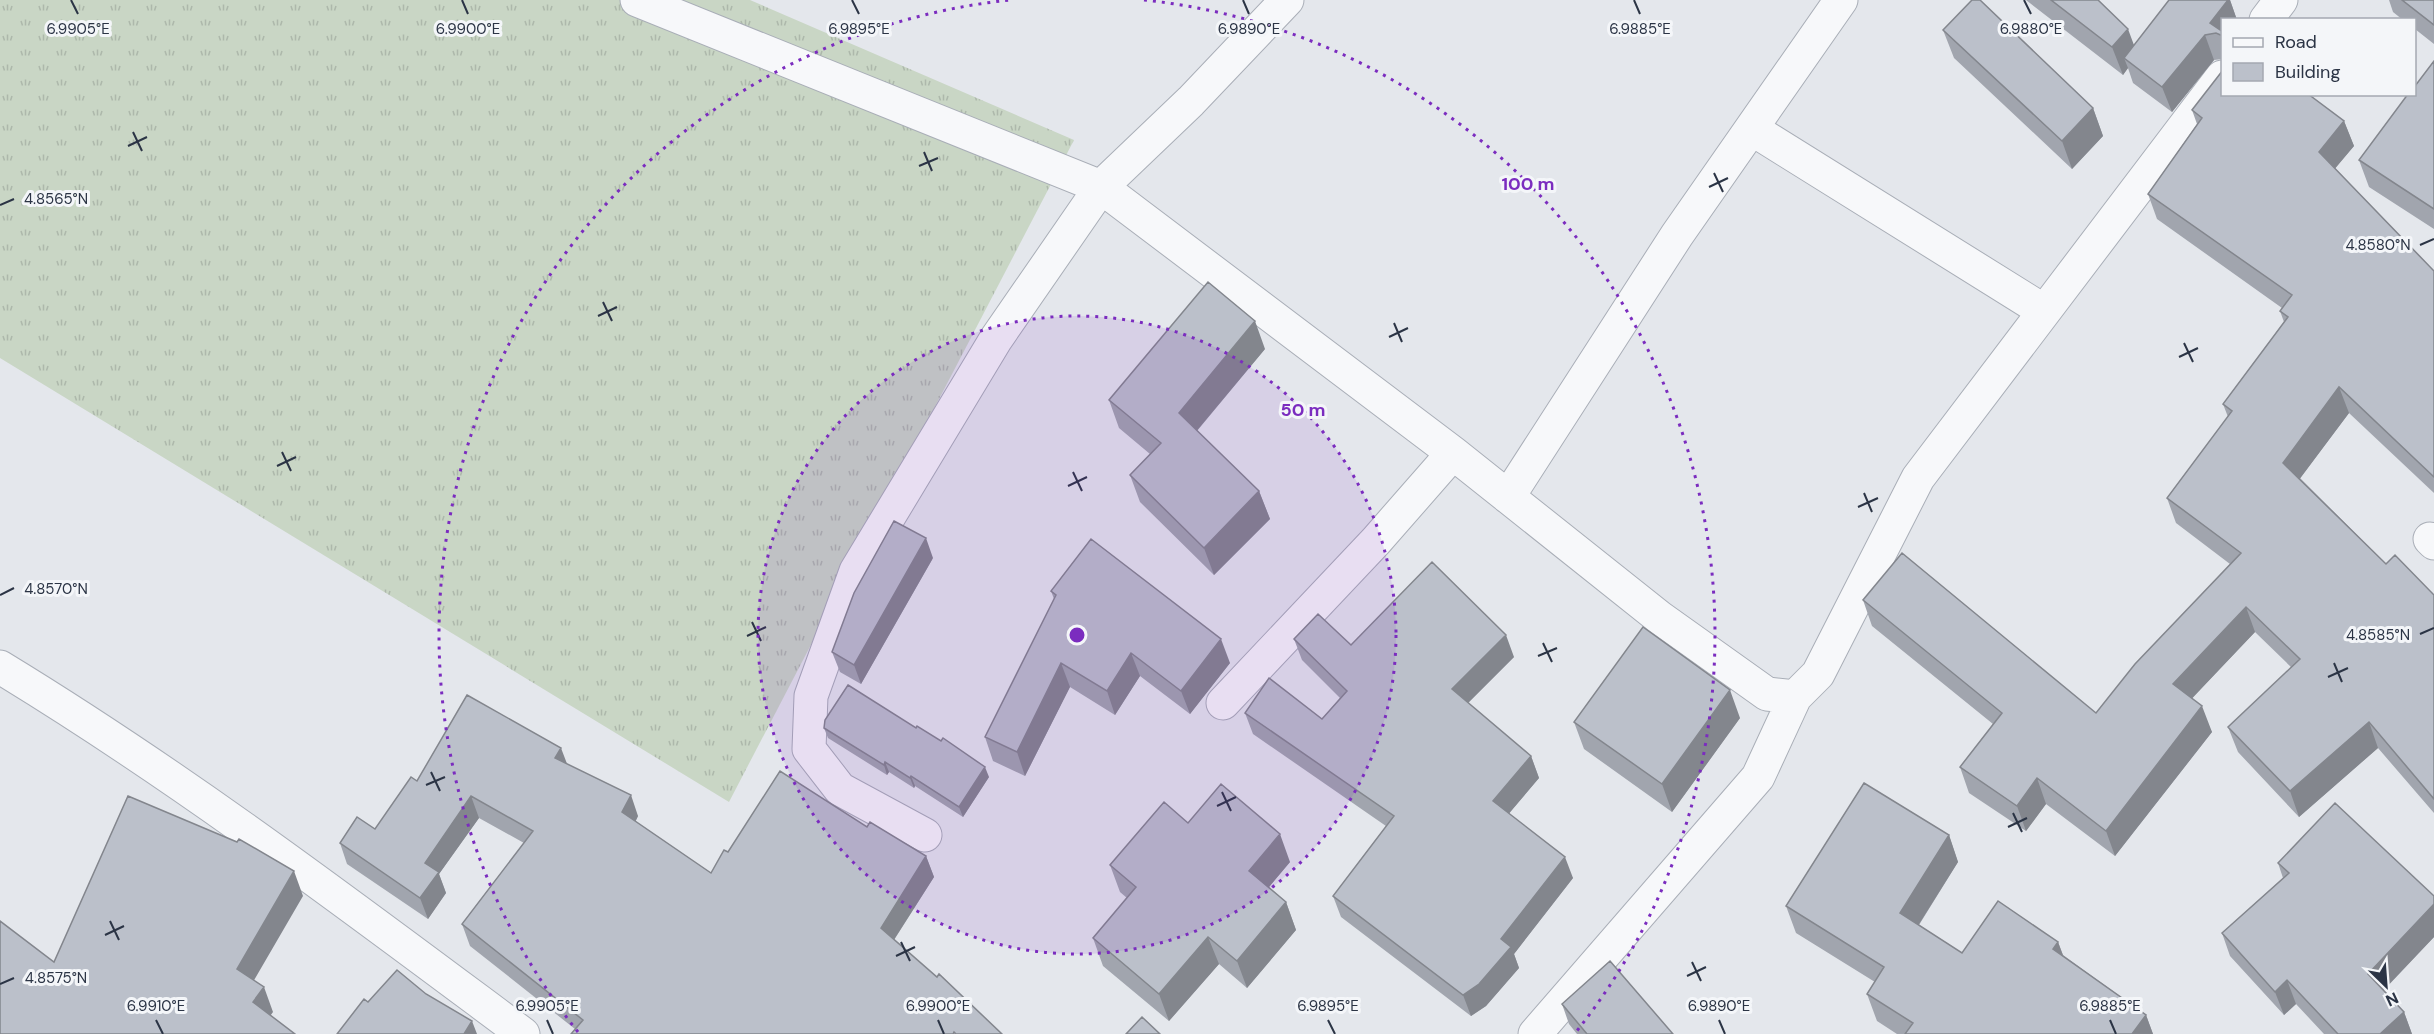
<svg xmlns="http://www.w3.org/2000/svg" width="2434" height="1034" viewBox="0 0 2434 1034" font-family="'DM Sans',sans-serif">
	<defs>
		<pattern id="grass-tufts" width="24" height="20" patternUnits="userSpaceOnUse" patternTransform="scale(1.5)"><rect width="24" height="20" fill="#c9d6c5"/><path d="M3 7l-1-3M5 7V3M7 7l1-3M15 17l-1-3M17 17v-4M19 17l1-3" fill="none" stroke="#adb8ab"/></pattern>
	</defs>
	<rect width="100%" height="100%" fill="#e4e7ec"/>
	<!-- grass -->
	<path fill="url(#grass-tufts)" d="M 0,0 L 750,0 L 1074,140 L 729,802 L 0,358 Z"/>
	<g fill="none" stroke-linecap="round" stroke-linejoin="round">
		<!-- minor casing -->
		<g stroke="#a9aeb7" stroke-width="35">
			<path id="minor" d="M 637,0 L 1101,187 L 1453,453 L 1659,617 L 1767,694 L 1795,697 L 1818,674 L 1918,478 L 2222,77
				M 2266,20 L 2281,0
				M 1752,129 L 2044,311
				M 1508,497 L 1677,235 L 1841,0
				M 2430,539 L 2434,543
				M 0,667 C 184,779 351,906 523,1034
				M 1223,703 L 1376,541 L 1453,453
				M 925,835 L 840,789 L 809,749 L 811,696 L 856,571 L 996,339 L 1101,187 L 1191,101 L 1287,0
				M 1535,1034 L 1758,777 L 1795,697"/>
		</g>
		<!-- minor -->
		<use href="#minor" stroke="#f7f8fa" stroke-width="33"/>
	</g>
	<!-- wall -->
	<path fill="#a1a5ae" d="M 2026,0 L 2098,0 L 2134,45 L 2169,0 L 2230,0 L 2237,20 L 2223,20 L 2223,59 L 2214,60 L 2172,112 L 2133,83 L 2128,68 L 2123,75 Z
		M 2389,0 L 2434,0 L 2434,44 L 2415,29 L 2415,20 L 2403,20 L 2393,12 Z
		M 1943,30 L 2093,108 L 2103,136 L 2072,169 L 1954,58 Z
		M 2434,61 L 2434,229 L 2369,187 L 2359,160 Z
		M 2192,110 L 2344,121 L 2354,146 L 2335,168 L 2434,271 L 2434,493 L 2349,413 L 2300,478 L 2386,564 L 2434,595 L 2434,813 L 2378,748 L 2299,817 L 2238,752 L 2228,727 L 2292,668 L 2255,632 L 2192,698 L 2212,732 L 2115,856 L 2046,804 L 2026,831 L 1969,793 L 1960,767 L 1993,724 L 1872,626 L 1863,600 L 2096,713 L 2230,564 L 2176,523 L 2167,498 L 2228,417 L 2223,404 L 2284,322 L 2280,311 L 2282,308 L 2157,219 L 2148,194 L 2197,124 Z
		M 1265,349 L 1197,431 L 1259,491 L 1270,519 L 1214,575 L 1140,502 L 1130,475 L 1150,454 L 1119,428 L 1109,400 Z
		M 933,558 L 861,684 L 840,672 L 832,652 Z
		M 1051,591 L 1230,663 L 1190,714 L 1140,676 L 1115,715 L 1070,687 L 1025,776 L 993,761 L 985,737 L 1054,599 Z
		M 1294,639 L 1351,645 L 1514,657 L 1468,703 L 1531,756 L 1539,778 L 1509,813 L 1573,878 L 1514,954 L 1519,968 L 1486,1006 L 1471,1016 L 1341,917 L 1333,896 L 1386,826 L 1253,734 L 1245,713 L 1322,719 L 1340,698 L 1302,660 Z
		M 1740,718 L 1672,812 L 1584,749 L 1574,722 Z
		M 824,728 L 989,777 L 963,817 L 915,786 L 914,788 L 889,772 L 887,775 L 828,738 Z
		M 567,764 L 638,816 L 635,822 L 711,873 L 728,852 L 867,827 L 926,856 L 934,877 L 894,940 L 1002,1034 L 571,1034 L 575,1029 L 470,946 L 462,924 L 524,843 L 479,818 L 439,874 L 446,893 L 428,919 L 347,864 L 340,843 L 375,829 L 417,781 Z
		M 1188,823 L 1290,862 L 1269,887 L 1286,902 L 1296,930 L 1247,988 L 1219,964 L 1169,1021 L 1103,966 L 1093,938 L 1127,898 L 1120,892 L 1110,865 Z
		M 1949,835 L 1958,862 L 1919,925 L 1962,953 L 2058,942 L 2063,955 L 2146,1015 L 2153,1034 L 1897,1034 L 1877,1021 L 1867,994 L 1875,982 L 1796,933 L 1786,906 Z
		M 2278,863 L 2434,896 L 2434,937 L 2384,990 L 2404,1012 L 2412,1034 L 2324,1034 L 2296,1004 L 2284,1015 L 2230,956 L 2222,933 L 2283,878 Z
		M 1562,1004 L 1673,1034 L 1577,1034 L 1569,1024 Z"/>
	<!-- shaded-wall -->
	<path fill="#83868d" d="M 2228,0 L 2230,0 L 2237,20 L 2223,20 L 2223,36 L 2210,23 Z
		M 2128,29 L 2138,56 L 2124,58 L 2128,68 L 2123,75 L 2112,47 Z
		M 2205,35 L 2214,60 L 2172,112 L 2162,87 Z
		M 2093,108 L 2103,136 L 2072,169 L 2062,141 Z
		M 2344,121 L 2354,146 L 2328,177 L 2319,152 Z
		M 1255,321 L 1265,349 L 1189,440 L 1179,413 Z
		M 2339,387 L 2349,413 L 2293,488 L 2283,463 Z
		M 1259,491 L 1270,519 L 1214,575 L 1204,548 Z
		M 926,538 L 933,558 L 861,684 L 854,665 Z
		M 2246,607 L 2255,632 L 2182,709 L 2173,684 Z
		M 1506,635 L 1514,657 L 1460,711 L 1452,689 Z
		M 1221,639 L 1230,663 L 1190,714 L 1181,691 Z
		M 1131,653 L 1140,676 L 1115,715 L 1107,691 Z
		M 1061,663 L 1070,687 L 1025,776 L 1017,752 Z
		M 1730,690 L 1740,718 L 1672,812 L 1662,784 Z
		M 2202,706 L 2212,732 L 2115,856 L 2106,831 Z
		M 2369,722 L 2378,748 L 2299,817 L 2290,791 Z
		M 561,748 L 569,769 L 555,758 Z
		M 1531,756 L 1539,778 L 1501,823 L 1493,801 Z
		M 885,762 L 889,772 L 887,775 L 884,765 Z
		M 985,767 L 989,777 L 963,817 L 959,807 Z
		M 911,776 L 915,786 L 914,788 L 910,778 Z
		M 2037,778 L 2046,804 L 2026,831 L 2017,806 Z
		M 631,795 L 638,816 L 630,833 L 622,812 Z
		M 471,796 L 479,818 L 439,874 L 446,893 L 428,919 L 420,898 L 425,863 Z
		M 1280,834 L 1290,862 L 1259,899 L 1249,871 Z
		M 1949,835 L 1958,862 L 1909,940 L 1900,913 Z
		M 926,856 L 934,877 L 888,949 L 881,928 Z
		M 1565,857 L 1573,878 L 1514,954 L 1519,968 L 1486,1006 L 1471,1016 L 1463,995 L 1501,939 Z
		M 294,871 L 303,896 L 246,994 L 237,969 Z
		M 1286,902 L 1296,930 L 1247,988 L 1237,961 Z
		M 2434,904 L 2434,937 L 2377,997 L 2368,974 Z
		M 1208,937 L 1219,964 L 1169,1021 L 1159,994 Z
		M 2058,942 L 2068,969 L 2053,949 Z
		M 2287,980 L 2296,1004 L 2284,1015 L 2275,992 Z
		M 264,987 L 273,1012 L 262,1027 L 253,1002 Z
		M 2404,1012 L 2412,1034 L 2380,1034 Z
		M 2146,1015 L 2153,1034 L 2132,1034 Z
		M 472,1021 L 477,1034 L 464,1034 Z"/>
	<!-- building -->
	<path fill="#bbc0ca" stroke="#83868d" stroke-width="1.5" d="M 1972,0 L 1980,0 L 2093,108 L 2062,141 L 1943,30 Z
		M 2051,0 L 2098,0 L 2128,29 L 2112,47 Z
		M 2169,0 L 2228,0 L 2210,23 L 2223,32 L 2223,36 L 2216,33 L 2205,35 L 2162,87 L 2124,58 Z
		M 2402,0 L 2434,0 L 2434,25 Z
		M 2434,61 L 2434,209 L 2359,160 L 2408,94 L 2415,94 L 2415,86 Z
		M 2223,70 L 2223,94 L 2308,94 L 2344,121 L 2319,152 L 2434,271 L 2434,477 L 2339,387 L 2283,463 L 2386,564 L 2395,555 L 2434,595 L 2434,799 L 2369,722 L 2290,791 L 2228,727 L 2300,659 L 2246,607 L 2173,684 L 2202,706 L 2106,831 L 2037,778 L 2017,806 L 1960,767 L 2002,713 L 1863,600 L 1902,553 L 2096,713 L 2135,664 L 2241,553 L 2167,498 L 2232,411 L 2223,404 L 2288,317 L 2280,311 L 2292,295 L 2148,194 L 2202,118 L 2192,110 Z
		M 1208,282 L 1255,321 L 1179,413 L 1259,491 L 1204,548 L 1130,475 L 1161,443 L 1109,400 Z
		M 894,521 L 926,538 L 854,665 L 832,652 L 854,593 Z
		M 1091,539 L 1221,639 L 1181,691 L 1131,653 L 1107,691 L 1061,663 L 1017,752 L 985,737 L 1056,595 L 1051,591 Z
		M 1432,562 L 1506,635 L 1452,689 L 1531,756 L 1493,801 L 1565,857 L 1501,939 L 1511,947 L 1479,984 L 1463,995 L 1333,896 L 1394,816 L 1245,713 L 1269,678 L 1322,719 L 1347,691 L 1294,639 L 1318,614 L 1351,645 Z
		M 1643,627 L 1730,690 L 1662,784 L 1574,722 Z
		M 848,685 L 916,728 L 917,726 L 941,741 L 943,738 L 985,767 L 959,807 L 911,776 L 910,778 L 885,762 L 884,765 L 824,728 L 825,720 Z
		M 467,695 L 561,748 L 555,758 L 631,795 L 622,812 L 711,873 L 724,850 L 728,852 L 780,771 L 867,827 L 870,822 L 926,856 L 881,928 L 937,977 L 939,974 L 1002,1034 L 956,1034 L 954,1032 L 953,1034 L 571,1034 L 583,1020 L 462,924 L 533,831 L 471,796 L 425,863 L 439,872 L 420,898 L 340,843 L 357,817 L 375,829 L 411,777 L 417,781 Z
		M 1864,783 L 1949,835 L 1900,913 L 1962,953 L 1998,901 L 2058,942 L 2053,949 L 2146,1015 L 2132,1034 L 1905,1034 L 1913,1023 L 1867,994 L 1884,967 L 1786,906 Z
		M 1221,784 L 1280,834 L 1249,871 L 1286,902 L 1237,961 L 1208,937 L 1159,994 L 1093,938 L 1136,887 L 1110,865 L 1164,802 L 1188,823 Z
		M 128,796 L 237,842 L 239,839 L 294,871 L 237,969 L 264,987 L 253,1002 L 295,1034 L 0,1034 L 0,921 L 54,962 Z
		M 2335,803 L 2434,896 L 2434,904 L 2368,974 L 2404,1012 L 2380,1034 L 2338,1034 L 2287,980 L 2275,992 L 2222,933 L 2289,873 L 2278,863 Z
		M 1610,961 L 1673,1034 L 1587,1034 L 1562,1004 Z
		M 397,970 L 426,994 L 472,1021 L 464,1034 L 337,1034 L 364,999 L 368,1002 Z
		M 1142,1017 L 1160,1034 L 1126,1034 Z"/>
	<!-- ticks -->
	<path fill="none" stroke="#2b3445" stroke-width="2" d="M 71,0 L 78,14M 462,0 L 468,14M 852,0 L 859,14M 1243,0 L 1249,14M 1634,0 L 1640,14M 2024,0 L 2031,14M 133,132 L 142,151M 128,146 L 147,137M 924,152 L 932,171M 919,166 L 938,158M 1714,173 L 1723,192M 1709,187 L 1728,178M 0,205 L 14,199M 2420,245 L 2434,239M 603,302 L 612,321M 598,316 L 617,307M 1394,323 L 1402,342M 1389,337 L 1408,328M 2184,343 L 2193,362M 2179,357 L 2198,348M 282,452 L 291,471M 277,466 L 296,457M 1073,472 L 1082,491M 1068,486 L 1087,477M 1864,493 L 1872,512M 1858,507 L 1878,498M 0,595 L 14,588M 752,622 L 761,641M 2420,634 L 2434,628M 747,636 L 766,627M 1543,643 L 1552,662M 1538,656 L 1557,648M 2334,663 L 2342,682M 2328,677 L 2348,668M 431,772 L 440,791M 426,785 L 445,777M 1222,792 L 1231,811M 1217,806 L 1236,797M 2013,813 L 2022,832M 2008,827 L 2027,818M 110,921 L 119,940M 105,935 L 124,926M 901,942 L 910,961M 896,956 L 915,947M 1692,962 L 1701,981M 1687,976 L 1706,967M 0,984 L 14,978M 156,1020 L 163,1034M 547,1020 L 553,1034M 938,1020 L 944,1034M 1328,1020 L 1335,1034M 1719,1020 L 1725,1034M 2110,1020 L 2116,1034"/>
	<!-- distance rings -->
	<circle cx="1077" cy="635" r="319" fill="#7b2cbf" fill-opacity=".12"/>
	<g fill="none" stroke="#7b2cbf" stroke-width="3" stroke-dasharray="3 6">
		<circle cx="1077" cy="635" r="319"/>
		<path d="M578 1032A638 638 0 0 1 1010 0M1144 0A638 638 0 0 1 1576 1032"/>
	</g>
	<g font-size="15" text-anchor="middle" fill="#2b3445" stroke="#f4f6f9" stroke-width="6" stroke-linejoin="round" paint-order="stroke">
		<text x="78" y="34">6.9905°E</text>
		<text x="468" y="34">6.9900°E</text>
		<text x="859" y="34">6.9895°E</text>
		<text x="1249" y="34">6.9890°E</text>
		<text x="1640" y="34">6.9885°E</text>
		<text x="2031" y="34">6.9880°E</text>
		<text x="56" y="204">4.8565°N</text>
		<text x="2378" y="250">4.8580°N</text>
		<text x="56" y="594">4.8570°N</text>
		<text x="2378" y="640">4.8585°N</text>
		<text x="56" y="983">4.8575°N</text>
		<text x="156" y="1011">6.9910°E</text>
		<text x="547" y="1011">6.9905°E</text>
		<text x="938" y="1011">6.9900°E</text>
		<text x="1328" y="1011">6.9895°E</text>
		<text x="1719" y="1011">6.9890°E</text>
		<text x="2110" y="1011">6.9885°E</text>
	</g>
	<circle cx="1077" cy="635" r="9" fill="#7b2cbf" stroke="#f4f6f9" stroke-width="3"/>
	<g font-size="18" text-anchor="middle" font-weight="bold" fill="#7b2cbf" stroke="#f4f6f9" stroke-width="6" stroke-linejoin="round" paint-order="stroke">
		<text x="1528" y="190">100 m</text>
		<text x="1303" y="416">50 m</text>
	</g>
	<!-- legend -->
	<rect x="2221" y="18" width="195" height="78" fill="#f4f6f9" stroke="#a4a8b1" stroke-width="1.5"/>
	<rect x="2233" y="38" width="30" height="9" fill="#f7f8fa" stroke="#a4a8b1" stroke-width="1.5"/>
	<text x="2275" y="48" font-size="18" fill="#2b3445">Road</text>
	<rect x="2233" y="63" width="30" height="18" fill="#bbc0ca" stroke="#a4a8b1" stroke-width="1.5"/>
	<text x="2275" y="78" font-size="18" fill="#2b3445">Building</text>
	<!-- north arrow -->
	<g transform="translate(2386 986) rotate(155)" stroke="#f4f6f9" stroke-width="4.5" paint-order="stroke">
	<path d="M0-4.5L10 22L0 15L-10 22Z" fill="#2b3445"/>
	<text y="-9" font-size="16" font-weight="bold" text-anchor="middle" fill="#2b3445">N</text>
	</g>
</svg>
